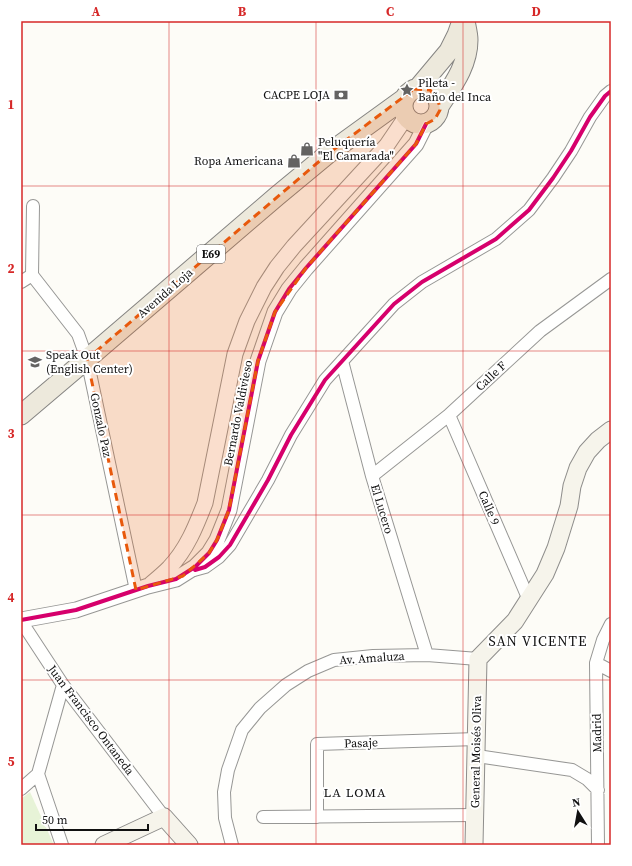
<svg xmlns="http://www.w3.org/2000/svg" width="632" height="866" viewBox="0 0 632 866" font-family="'Source Serif 4',serif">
	<rect width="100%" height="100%" fill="#fdfcf7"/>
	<!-- green -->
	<path fill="#e7f3d7" d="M 30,792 L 54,845 L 21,845 L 21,799 Z"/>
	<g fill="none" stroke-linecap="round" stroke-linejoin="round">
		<!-- minor casing -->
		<g stroke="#979795" stroke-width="14">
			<path id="minor" d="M 32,275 L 78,334 L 87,359 L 136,590
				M 21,282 L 32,275 L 33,206
				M 342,361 L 372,476 L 427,655
				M 449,415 L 529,600
				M 372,476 L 449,415 L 540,331 L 611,279
				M 194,570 L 205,567 L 219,557 L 230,545 L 268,480 L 291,435 L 325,380 L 394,304 L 422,282 L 496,239 L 529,210 L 553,178 L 571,151 L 590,117 L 605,96 L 611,91
				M 21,621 L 63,685 L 164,817
				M 596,663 L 611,671
				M 477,756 L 572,770 L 587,779 L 598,790
				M 38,774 L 63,685
				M 21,789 L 38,774 L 62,845
				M 263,817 L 475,815
				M 317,817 L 317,744 L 477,739
				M 232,845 L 225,818 L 224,792 L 228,770 L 242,730 L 260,708 L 286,685 L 308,671 L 334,660 L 373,656 L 427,655 L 478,659
				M 598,845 L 596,663 L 603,640 L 611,624"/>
		</g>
		<!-- tertiary casing -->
		<g stroke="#979795" stroke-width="17">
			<path id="tertiary" d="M 151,584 C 157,579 164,573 169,568 C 187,549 196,526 205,503 L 235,354 L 247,321 L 264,287 L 277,267 L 294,246 L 387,145 L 406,117
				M 21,620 L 76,610 L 148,586 L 176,579 L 195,567 L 209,553 L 217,540 L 229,510 L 258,361 L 275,312 L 289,289 L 306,268 L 416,144 L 426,124"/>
		</g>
		<!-- secondary casing -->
		<g stroke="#8e8d8b" stroke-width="19">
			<path id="secondary" d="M 104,845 L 164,817 L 189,845
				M 474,845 L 478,659 L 515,621 L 545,574 L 556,548 L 569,506 L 572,486 L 578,468 L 587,452 L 598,440 L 611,430"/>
		</g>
		<!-- primary casing -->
		<g stroke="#858482" stroke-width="21">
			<path id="primary" d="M403 106a18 18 0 1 1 36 0a18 18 0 1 1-36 0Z
				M 418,88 L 449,51 L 457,35 L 462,21
				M 440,105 C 453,85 468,65 468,40 C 468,34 466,27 465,21
				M 21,415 L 87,359 L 277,196 L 329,153 L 405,98"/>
		</g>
		<!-- minor -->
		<use href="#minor" stroke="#fffffe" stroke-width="12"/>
		<!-- tertiary -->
		<use href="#tertiary" stroke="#fffffe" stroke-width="15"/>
		<!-- secondary -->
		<use href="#secondary" stroke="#f6f4eb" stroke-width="17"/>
		<!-- primary -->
		<use href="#primary" stroke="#ede9dc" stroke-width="19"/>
		<!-- cycleway casing -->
		<g stroke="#fff" stroke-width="6">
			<path id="cycleway" d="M 195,570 L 205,567 L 219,557 L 230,545 L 268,480 L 291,435 L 325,380 L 394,304 L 422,282 L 496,239 L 529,210 L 553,178 L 571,151 L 590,117 L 605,96 L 611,91
				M 21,620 L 76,610 L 148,586 L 176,579 L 195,567 L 209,553 L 217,540 L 229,510 L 258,361 L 275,312 L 289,289 L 306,268 L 416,144 L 426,124"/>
		</g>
		<!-- cycleway -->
		<use href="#cycleway" stroke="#d6006c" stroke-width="4"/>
	</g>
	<!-- marked area -->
	<path fill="#e8590c" fill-opacity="0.2" stroke="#e8590c" stroke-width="3" stroke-dasharray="8 5" stroke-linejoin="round" d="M 414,89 L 430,90 L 438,99 L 440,110 L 435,119 L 426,124 L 416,144 L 306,268 L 275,312 L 258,361 L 229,510 L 217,540 L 209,553 L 183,576 L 136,590 L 87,359 L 329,153 Z"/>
	<!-- grid -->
	<path fill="none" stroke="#d62828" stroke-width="1" stroke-opacity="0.55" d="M 169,21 L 169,845M 316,21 L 316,845M 463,21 L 463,845M 21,186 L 611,186M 21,351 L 611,351M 21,515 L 611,515M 21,680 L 611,680"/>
	<!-- icons -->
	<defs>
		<g id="sight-bare" transform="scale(1.08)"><path d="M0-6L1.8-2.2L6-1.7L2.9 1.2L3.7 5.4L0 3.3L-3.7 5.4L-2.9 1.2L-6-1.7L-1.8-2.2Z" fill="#646362" stroke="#fff" stroke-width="2.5" paint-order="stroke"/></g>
		<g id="bank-bare" transform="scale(1.08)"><path d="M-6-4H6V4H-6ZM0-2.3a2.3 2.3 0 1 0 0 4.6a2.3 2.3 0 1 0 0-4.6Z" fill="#646362" stroke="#fff" stroke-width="2.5" paint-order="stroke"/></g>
		<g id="shop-bare" transform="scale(1.08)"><path d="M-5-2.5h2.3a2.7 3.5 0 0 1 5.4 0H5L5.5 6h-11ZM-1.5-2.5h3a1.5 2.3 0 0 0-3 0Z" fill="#646362" stroke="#fff" stroke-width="2.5" paint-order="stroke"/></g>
		<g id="school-bare" transform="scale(1.08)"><path d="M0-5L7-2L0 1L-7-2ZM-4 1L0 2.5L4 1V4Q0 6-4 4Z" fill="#646362" stroke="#fff" stroke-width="2.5" paint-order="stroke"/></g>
	</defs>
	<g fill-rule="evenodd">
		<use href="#sight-bare" x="407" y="90"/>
		<use href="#bank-bare" x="341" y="95"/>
		<use href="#shop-bare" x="307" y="149"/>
		<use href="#shop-bare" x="294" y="161"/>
		<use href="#school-bare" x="35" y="362"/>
	</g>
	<g text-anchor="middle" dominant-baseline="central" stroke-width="4" stroke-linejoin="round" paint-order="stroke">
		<!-- shield labels -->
		<rect fill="#fff" stroke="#585858" stroke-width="1" x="197" y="245" width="28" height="18" rx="3"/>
		<g font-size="11" font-weight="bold" fill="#111">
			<text x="211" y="254">E69</text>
		</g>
		<!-- poi labels -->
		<g font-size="12" fill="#111" stroke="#fff" text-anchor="start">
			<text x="418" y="83">Pileta -<tspan x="418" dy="14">Baño del Inca</tspan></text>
			<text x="330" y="95" text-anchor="end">CACPE LOJA</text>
			<text x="318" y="142">Peluquería<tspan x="318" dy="14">"El Camarada"</tspan></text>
			<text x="283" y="161" text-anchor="end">Ropa Americana</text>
			<text x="46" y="355">Speak Out<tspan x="46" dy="14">(English Center)</tspan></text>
		</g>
		<!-- street labels -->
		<g font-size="12" fill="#111" stroke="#fff">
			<text transform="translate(165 293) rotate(-41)">Avenida Loja</text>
			<text transform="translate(491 376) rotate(-43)">Calle F</text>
			<text transform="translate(238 413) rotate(-79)">Bernardo Valdivieso</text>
			<text transform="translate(101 425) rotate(78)">Gonzalo Paz</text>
			<text transform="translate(489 508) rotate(67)">Calle 9</text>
			<text transform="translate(382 509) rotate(73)">El Lucero</text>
			<text transform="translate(372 658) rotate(-4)">Av. Amaluza</text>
			<text transform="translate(91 720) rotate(53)">Juan Francisco Ontaneda</text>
			<text transform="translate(597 733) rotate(-91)">Madrid</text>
			<text transform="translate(361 743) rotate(-2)">Pasaje</text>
			<text transform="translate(476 752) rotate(-89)">General Moisés Oliva</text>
		</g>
		<!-- neighbourhood labels -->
		<g font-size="13" letter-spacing="1" fill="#111" stroke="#fff">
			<text x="355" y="792">LA LOMA</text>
		</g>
		<!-- quarter labels -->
		<g font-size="14" letter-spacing="1" fill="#111" stroke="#fff">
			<text x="538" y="641">SAN VICENTE</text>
		</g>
	</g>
	<!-- border -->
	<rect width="632" height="866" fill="none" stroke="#ffffff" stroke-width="44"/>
	<!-- north arrow -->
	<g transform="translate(578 812) rotate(349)" stroke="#ffffff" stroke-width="3" paint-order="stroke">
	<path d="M0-3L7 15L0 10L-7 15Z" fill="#111111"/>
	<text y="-6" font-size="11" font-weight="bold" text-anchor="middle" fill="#111111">N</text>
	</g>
	<!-- scale -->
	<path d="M36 824v6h112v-6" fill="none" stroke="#111111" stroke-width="2"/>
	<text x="42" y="824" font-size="12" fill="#111111" stroke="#ffffff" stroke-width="3" paint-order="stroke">50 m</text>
	<rect x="22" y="22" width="588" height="822" fill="none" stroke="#d62828" stroke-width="1.5"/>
	<g font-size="13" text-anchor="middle" font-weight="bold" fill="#d62828">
		<text x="96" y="16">A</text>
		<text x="242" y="16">B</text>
		<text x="390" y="16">C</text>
		<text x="536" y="16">D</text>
		<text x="11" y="109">1</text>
		<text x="11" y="273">2</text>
		<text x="11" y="438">3</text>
		<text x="11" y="602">4</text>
		<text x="11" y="766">5</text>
	</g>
</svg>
